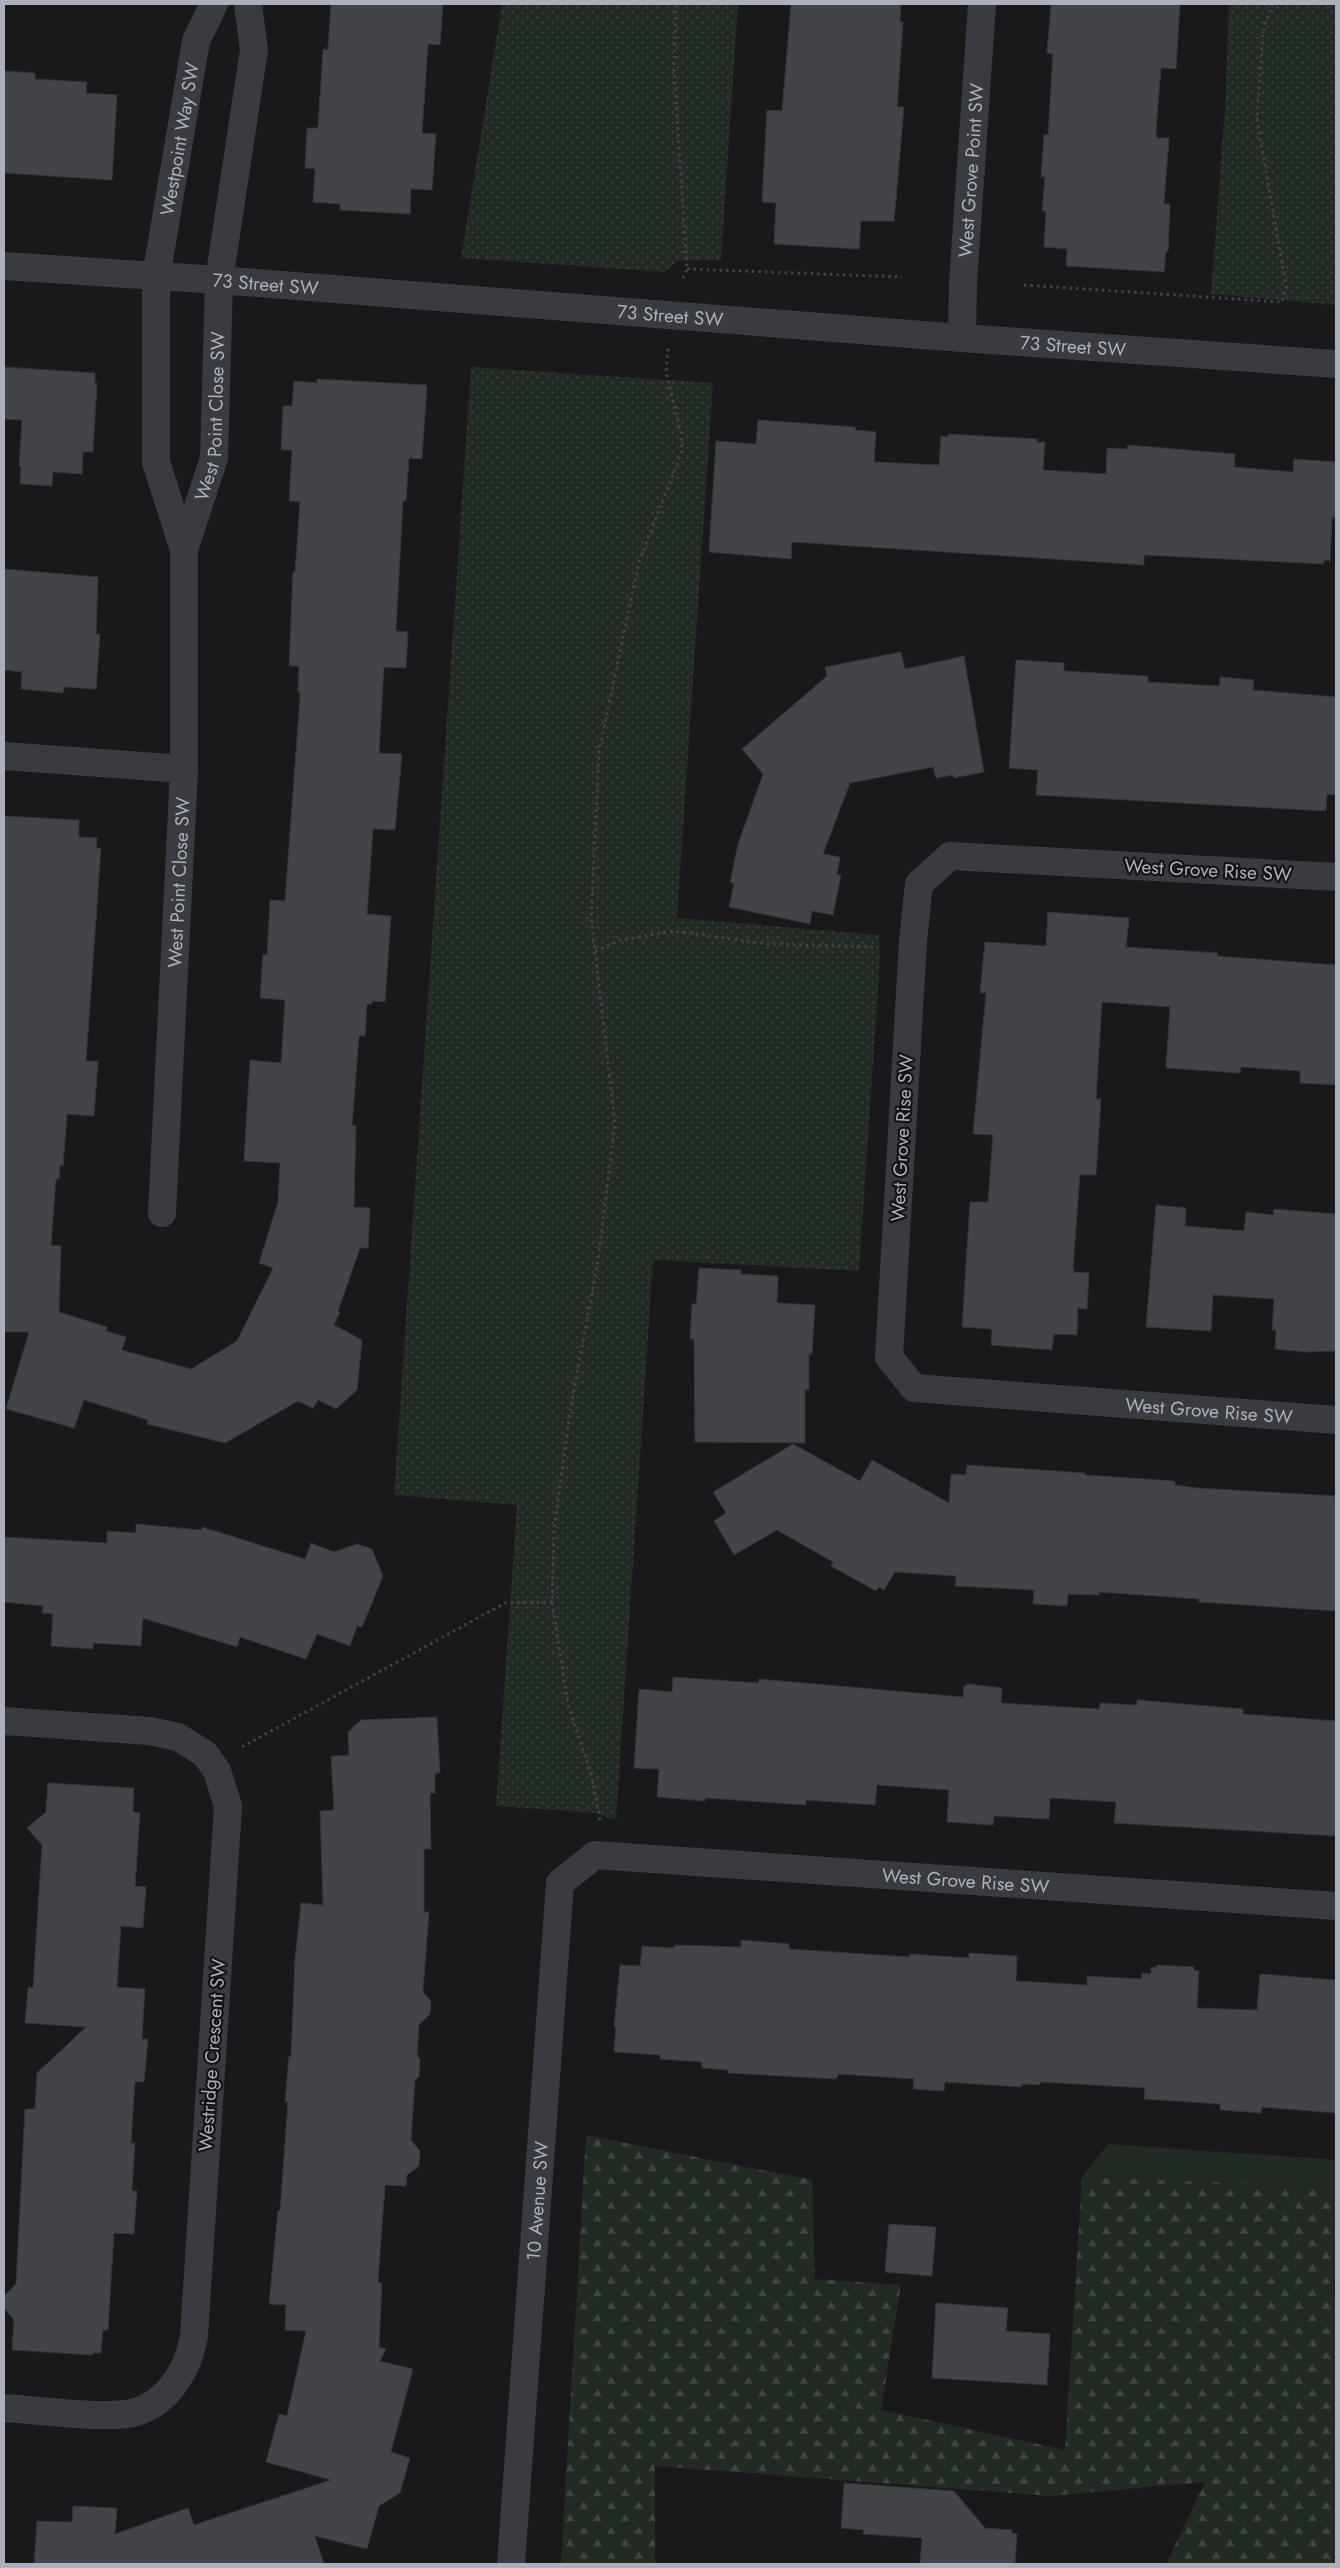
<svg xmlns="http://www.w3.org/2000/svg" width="1340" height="2568" viewBox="0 0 1340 2568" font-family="Jost,sans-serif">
	<defs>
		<pattern id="forest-firs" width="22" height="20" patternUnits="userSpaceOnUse" patternTransform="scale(1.25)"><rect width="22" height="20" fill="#212a23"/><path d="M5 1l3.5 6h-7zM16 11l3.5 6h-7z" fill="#3f4641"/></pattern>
		<pattern id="park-dots" width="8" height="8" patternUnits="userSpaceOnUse" patternTransform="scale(1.25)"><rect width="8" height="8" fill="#212a23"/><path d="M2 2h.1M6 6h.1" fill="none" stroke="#3f4641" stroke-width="1.8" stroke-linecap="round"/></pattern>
	</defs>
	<rect width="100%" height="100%" fill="#19191b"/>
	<!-- grass -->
	<path fill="#212a23" d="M 1108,2144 L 1336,2160 L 1336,2187 L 1082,2177 Z"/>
	<!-- forest -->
	<path fill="url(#forest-firs)" d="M 586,2135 L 812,2180 L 815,2279 L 901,2285 L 881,2410 L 1065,2450 L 1082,2177 L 1336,2187 L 1334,2294 L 1336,2295 L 1336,2564 L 1166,2564 L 1205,2482 L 1051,2496 L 655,2466 L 655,2564 L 561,2564 Z"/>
	<!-- park -->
	<path fill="url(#park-dots)" d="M 502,4 L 738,4 L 721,260 L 678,261 L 664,272 L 461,258 Z
		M 1229,4 L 1336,4 L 1336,305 L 1211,294 L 1225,107 Z
		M 471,367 L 713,383 L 677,918 L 879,935 L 880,959 L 859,1271 L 653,1260 L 616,1820 L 595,1813 L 496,1806 L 517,1505 L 394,1495 Z"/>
	<!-- building -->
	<path fill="#434448" stroke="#343337" d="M 331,4 L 443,4 L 440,45 L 428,44 L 422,133 L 436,134 L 432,190 L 411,189 L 410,214 L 340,210 L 340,204 L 313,202 L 315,169 L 305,168 L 307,128 L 318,128 L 323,49 L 327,50 L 328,46 Z
		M 791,4 L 901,4 L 900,22 L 903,22 L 897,107 L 904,107 L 894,221 L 861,221 L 859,249 L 774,244 L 776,203 L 762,202 L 767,110 L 782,111 Z
		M 1051,4 L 1180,4 L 1176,69 L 1161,68 L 1156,130 L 1157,138 L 1169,138 L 1164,204 L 1170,204 L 1168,251 L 1166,251 L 1164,272 L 1066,266 L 1067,249 L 1044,247 L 1046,211 L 1042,211 L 1045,177 L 1041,177 L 1044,135 L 1048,135 L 1053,54 L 1047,53 Z
		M 4,71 L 35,73 L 35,79 L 87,82 L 86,93 L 117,95 L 112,180 L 4,173 Z
		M 4,367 L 95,373 L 95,383 L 97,383 L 93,452 L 83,452 L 82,474 L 53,472 L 52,486 L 20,484 L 21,466 L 19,466 L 22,420 L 4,419 Z
		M 317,379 L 427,385 L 422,459 L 409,458 L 406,501 L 403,501 L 396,631 L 408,632 L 406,668 L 384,667 L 379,753 L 402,754 L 395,830 L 373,829 L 367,914 L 391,916 L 385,1002 L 372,1001 L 372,1004 L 367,1004 L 365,1036 L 359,1036 L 352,1126 L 356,1126 L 354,1207 L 370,1208 L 368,1248 L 360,1248 L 338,1311 L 340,1312 L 334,1325 L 362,1340 L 357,1390 L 336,1409 L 318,1400 L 313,1408 L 298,1401 L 225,1443 L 147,1424 L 148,1420 L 84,1400 L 74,1428 L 6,1409 L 29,1332 L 4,1332 L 4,816 L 79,820 L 79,837 L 97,838 L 96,848 L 101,848 L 86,1061 L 98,1061 L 94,1116 L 67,1114 L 63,1166 L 60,1165 L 59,1179 L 56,1179 L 51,1245 L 61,1246 L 59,1312 L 107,1327 L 106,1331 L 126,1337 L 122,1350 L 191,1369 L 237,1341 L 273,1268 L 259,1263 L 278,1202 L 280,1163 L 244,1161 L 247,1109 L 250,1060 L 281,1063 L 285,1000 L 260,998 L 263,954 L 267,955 L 270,900 L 285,901 L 300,697 L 300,692 L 298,692 L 299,666 L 289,666 L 293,572 L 295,572 L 300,502 L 289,501 L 292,450 L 281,450 L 283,406 L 292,406 L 294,381 L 317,383 Z
		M 758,420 L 856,427 L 855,430 L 876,432 L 874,462 L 939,465 L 941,436 L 948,437 L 948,434 L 1037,439 L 1037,442 L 1045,442 L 1043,470 L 1106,474 L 1107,448 L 1127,449 L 1128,445 L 1235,454 L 1234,467 L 1293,472 L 1294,459 L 1336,462 L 1336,518 L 1332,518 L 1330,561 L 1324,560 L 1324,564 L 1144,555 L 1144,565 L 792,542 L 791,559 L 709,552 L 716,441 L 756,444 Z
		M 4,569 L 98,577 L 96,634 L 100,634 L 96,689 L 64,687 L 63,693 L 21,689 L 22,672 L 4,670 Z
		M 901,652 L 905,669 L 964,656 L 984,772 L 954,778 L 953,775 L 936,778 L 933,767 L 850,783 L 823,854 L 840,857 L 837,875 L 841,875 L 833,915 L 812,911 L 810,924 L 729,907 L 734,883 L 730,883 L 738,844 L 763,774 L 742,749 L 827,676 L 825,667 Z
		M 1016,660 L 1064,663 L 1064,671 L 1148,676 L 1148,682 L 1219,686 L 1220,677 L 1254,680 L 1253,690 L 1336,697 L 1336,795 L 1327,794 L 1326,811 L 1036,795 L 1038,770 L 1009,768 Z
		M 1048,912 L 1129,918 L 1126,947 L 1218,953 L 1217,956 L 1336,965 L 1336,1085 L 1300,1083 L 1300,1071 L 1241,1067 L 1240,1073 L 1166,1068 L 1170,1007 L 1102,1002 L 1096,1099 L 1101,1099 L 1096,1175 L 1080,1175 L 1073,1267 L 1074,1272 L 1089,1273 L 1087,1309 L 1078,1308 L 1077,1335 L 1054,1334 L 1052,1350 L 991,1345 L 992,1329 L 962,1327 L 970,1202 L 988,1202 L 993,1135 L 973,1134 L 986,993 L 980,993 L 985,942 L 1046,946 Z
		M 1156,1205 L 1186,1208 L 1185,1226 L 1244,1231 L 1246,1212 L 1273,1215 L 1274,1209 L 1336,1214 L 1336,1351 L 1307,1352 L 1275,1349 L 1276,1330 L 1272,1330 L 1274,1299 L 1213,1295 L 1211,1331 L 1146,1327 Z
		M 699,1268 L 741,1270 L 741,1274 L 778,1276 L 777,1303 L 815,1305 L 812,1354 L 809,1354 L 809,1390 L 805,1390 L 805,1443 L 695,1442 L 694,1339 L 690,1339 L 692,1304 L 696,1304 Z
		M 793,1444 L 860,1481 L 872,1460 L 949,1503 L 951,1474 L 966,1475 L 967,1465 L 1085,1473 L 1085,1475 L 1175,1481 L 1175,1485 L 1197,1488 L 1336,1496 L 1336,1611 L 1199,1602 L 1199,1599 L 1099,1592 L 1099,1595 L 1068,1594 L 1067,1606 L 1033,1604 L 1034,1590 L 955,1586 L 956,1576 L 895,1572 L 884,1590 L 879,1587 L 876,1591 L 831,1566 L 833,1562 L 777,1530 L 734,1555 L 714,1521 L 726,1513 L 713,1492 Z
		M 136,1524 L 201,1530 L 202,1527 L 305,1559 L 311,1543 L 334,1552 L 357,1544 L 372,1549 L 383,1576 L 362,1627 L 357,1626 L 350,1646 L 317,1634 L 306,1659 L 240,1637 L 237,1647 L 143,1618 L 141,1646 L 93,1643 L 93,1649 L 51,1646 L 53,1614 L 42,1613 L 43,1606 L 4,1602 L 4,1537 L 107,1543 L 107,1531 L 136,1533 Z
		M 673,1677 L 758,1683 L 759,1679 L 963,1697 L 964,1686 L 967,1686 L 967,1684 L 1002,1688 L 1001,1703 L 1099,1709 L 1100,1703 L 1137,1705 L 1137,1700 L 1243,1709 L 1243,1714 L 1336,1721 L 1336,1836 L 1114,1823 L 1116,1802 L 1050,1798 L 1049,1819 L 994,1816 L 993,1825 L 947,1822 L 949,1790 L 877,1785 L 875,1805 L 806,1800 L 806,1805 L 705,1798 L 705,1801 L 657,1797 L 659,1769 L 634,1768 L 639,1689 L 672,1692 Z
		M 437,1717 L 440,1773 L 435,1773 L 435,1793 L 430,1793 L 431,1849 L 424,1849 L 424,1912 L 429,1912 L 423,1992 L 431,2001 L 430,2014 L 419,2025 L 417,2056 L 420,2059 L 419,2077 L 415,2080 L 411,2140 L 420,2151 L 419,2166 L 407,2175 L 406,2186 L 385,2185 L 378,2282 L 382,2283 L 379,2347 L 386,2349 L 380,2361 L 413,2369 L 391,2452 L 410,2458 L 400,2493 L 379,2506 L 367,2549 L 315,2536 L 324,2564 L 34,2564 L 37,2521 L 72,2522 L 73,2506 L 117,2508 L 115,2534 L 188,2508 L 194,2525 L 331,2480 L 266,2462 L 279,2414 L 287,2416 L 306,2331 L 285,2330 L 286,2305 L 269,2304 L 278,2210 L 280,2211 L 288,2102 L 285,2102 L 289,2056 L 291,2057 L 295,1959 L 301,1903 L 323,1905 L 320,1811 L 334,1810 L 331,1756 L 349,1755 L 348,1732 L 361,1720 Z
		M 48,1783 L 134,1788 L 133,1812 L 140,1813 L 135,1886 L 146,1887 L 143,1928 L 121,1926 L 117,1987 L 145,1989 L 142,2039 L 148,2039 L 144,2082 L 135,2082 L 131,2143 L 135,2143 L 132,2191 L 137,2191 L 134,2234 L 114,2233 L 108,2330 L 103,2330 L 101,2353 L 93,2353 L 93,2355 L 12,2350 L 14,2320 L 4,2308 L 4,2296 L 16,2284 L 25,2109 L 35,2109 L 37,2073 L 86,2027 L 25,2023 L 28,1987 L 33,1988 L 42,1845 L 27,1828 L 46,1812 Z
		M 741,1940 L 789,1944 L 789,1949 L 910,1957 L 910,1954 L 969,1958 L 969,1953 L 1017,1956 L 1016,1981 L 1087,1985 L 1087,1976 L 1142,1979 L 1142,1973 L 1151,1974 L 1151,1967 L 1156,1968 L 1157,1965 L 1194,1967 L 1194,1970 L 1199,1971 L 1197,2008 L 1257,2010 L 1260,1974 L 1336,1980 L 1336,2113 L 1262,2107 L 1261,2113 L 1220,2110 L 1220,2104 L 1144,2099 L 1145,2088 L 1040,2082 L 1040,2085 L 1022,2084 L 1022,2087 L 945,2082 L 944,2091 L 913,2089 L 914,2079 L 839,2074 L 836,2079 L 728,2073 L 728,2070 L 702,2068 L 702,2062 L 660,2059 L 660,2055 L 614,2052 L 616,2027 L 614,2027 L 620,1965 L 640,1966 L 642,1946 L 674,1948 L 675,1945 L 741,1947 Z
		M 889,2224 L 936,2227 L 932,2276 L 885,2272 Z
		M 936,2303 L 1008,2308 L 1006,2331 L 1050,2334 L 1047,2385 L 932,2378 Z
		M 844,2483 L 954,2491 L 985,2528 L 1012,2530 L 1011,2533 L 1017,2534 L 1015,2564 L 920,2564 L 922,2538 L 863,2534 L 864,2530 L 841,2528 Z"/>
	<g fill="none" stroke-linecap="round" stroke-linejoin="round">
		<!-- path -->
		<path stroke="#404247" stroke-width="3" stroke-dasharray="2.5 4" stroke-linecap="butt" d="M 676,4 L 674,70 L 687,269 L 681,282
			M 687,269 L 902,277
			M 1024,285 L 1282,302 L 1286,286 L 1257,119 L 1263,32 L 1272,4
			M 595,951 L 622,940 L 673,931 L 769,944 L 878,947
			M 242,1747 L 505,1603 L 552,1602
			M 600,1820 L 592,1777 L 568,1705 L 552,1602 L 554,1529 L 570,1412 L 598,1260 L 615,1123 L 591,917 L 599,751 L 639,562 L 682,451 L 681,433 L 666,373 L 668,348"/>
		<!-- minor -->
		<g stroke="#3a3b40" stroke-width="28">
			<path id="s1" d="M 4,266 L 219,280 L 962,338 L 1336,364"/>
			<path id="s2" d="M 962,338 L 963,283 L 982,4"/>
			<path id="s3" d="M 184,550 L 214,458 L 219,280 L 254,50 L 248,4"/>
			<path d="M 4,756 L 184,769"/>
			<path id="s4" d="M 1336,877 L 950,856 L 919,884 L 913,941 L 889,1357 L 914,1388 L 1336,1420"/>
			<path id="s5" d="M 162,1213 L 184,769 L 184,550 L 156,462 L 156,277 L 196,41 L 214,4"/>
			<path d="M 4,1721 L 150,1731 L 178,1737 L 205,1754 L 217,1771 L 228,1806 L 194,2336 C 188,2371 165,2409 126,2414 C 91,2418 40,2410 4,2408"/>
			<path id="s6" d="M 511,2564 L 560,1883 L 595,1855 L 1336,1906"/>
		</g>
	</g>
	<g text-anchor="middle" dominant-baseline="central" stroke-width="4.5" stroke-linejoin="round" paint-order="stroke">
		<!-- street labels -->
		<g font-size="19" fill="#acb0bb" stroke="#141416">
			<text stroke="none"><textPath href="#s5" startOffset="1081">Westpoint Way SW</textPath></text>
			<text stroke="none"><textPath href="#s2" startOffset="168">West Grove Point SW</textPath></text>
			<text stroke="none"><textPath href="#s1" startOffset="262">73 Street SW</textPath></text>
			<text stroke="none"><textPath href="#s1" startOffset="668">73 Street SW</textPath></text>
			<text stroke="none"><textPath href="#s1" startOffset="1072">73 Street SW</textPath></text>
			<text stroke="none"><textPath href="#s3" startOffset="138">West Point Close SW</textPath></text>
			<text transform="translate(1208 870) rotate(3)">West Grove Rise SW</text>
			<text stroke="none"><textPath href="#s5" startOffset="331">West Point Close SW</textPath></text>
			<text transform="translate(902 1138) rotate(-87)">West Grove Rise SW</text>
			<text stroke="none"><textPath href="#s4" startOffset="1238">West Grove Rise SW</textPath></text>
			<text stroke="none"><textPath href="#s6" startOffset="1099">West Grove Rise SW</textPath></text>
			<text transform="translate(212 2055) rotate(-86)">Westridge Crescent SW</text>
			<text stroke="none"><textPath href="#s6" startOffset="364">10 Avenue SW</textPath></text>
		</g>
	</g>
	<!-- border -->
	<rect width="1340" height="2568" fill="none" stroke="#acb0bb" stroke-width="10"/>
</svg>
